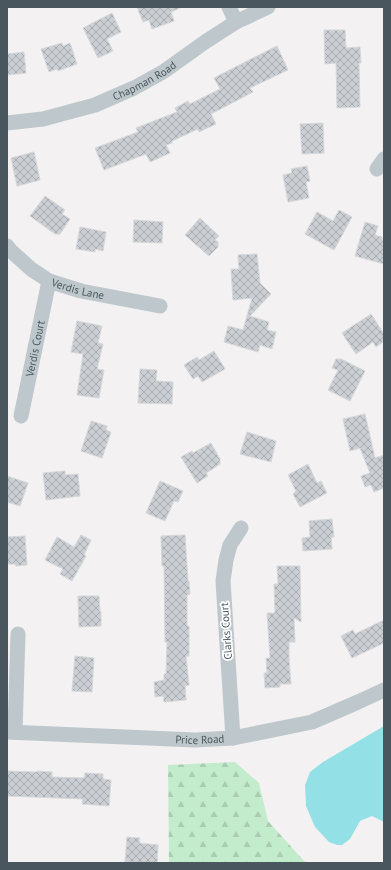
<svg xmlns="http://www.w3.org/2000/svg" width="391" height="870" viewBox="0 0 391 870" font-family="'PT Sans',sans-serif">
	<defs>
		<pattern id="forest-firs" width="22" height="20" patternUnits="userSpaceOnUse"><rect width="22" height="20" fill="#c3eccd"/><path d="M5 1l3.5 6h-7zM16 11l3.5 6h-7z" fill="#a9ccb2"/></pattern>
		<pattern id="building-cross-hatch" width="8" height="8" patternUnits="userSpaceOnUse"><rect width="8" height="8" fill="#cbced2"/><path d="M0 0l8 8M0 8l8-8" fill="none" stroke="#a7aaae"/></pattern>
	</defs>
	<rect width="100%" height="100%" fill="#f3f1f1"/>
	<!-- forest -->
	<path fill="url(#forest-firs)" d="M 235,762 L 259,783 L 268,821 L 304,861 L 308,863 L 169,863 L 168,765 Z"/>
	<!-- water -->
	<path fill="#93e1e6" d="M 384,726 L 384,822 L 372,816 L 360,821 L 350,839 L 342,845 L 337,845 L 329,842 L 315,827 L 306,806 L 305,785 L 310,772 L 323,762 Z"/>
	<!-- building -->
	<path fill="url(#building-cross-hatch)" stroke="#d5d8db" d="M 137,7 L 180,7 L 180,8 L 171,12 L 174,21 L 152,29 L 149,20 L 143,22 Z
		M 112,13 L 121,32 L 107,39 L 113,51 L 98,58 L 83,28 Z
		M 324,30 L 345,30 L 346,48 L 360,47 L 361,63 L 359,63 L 360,107 L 337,108 L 336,63 L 325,64 Z
		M 62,43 L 63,46 L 70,43 L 77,64 L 58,71 L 57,69 L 49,72 L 41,49 Z
		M 277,46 L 288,70 L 250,88 L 253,92 L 211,114 L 216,124 L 199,132 L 198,129 L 172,141 L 172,143 L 166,145 L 170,153 L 150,162 L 146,154 L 104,170 L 95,148 L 138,132 L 136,128 L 177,112 L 175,108 L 188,101 L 190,104 L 220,89 L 214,78 L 251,59 Z
		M 24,52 L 26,73 L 7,75 L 7,54 Z
		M 323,123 L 324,153 L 302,154 L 300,124 Z
		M 34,152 L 40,180 L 17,186 L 11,158 Z
		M 307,166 L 310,181 L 306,182 L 309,198 L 288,202 L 283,175 L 292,173 L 291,169 Z
		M 45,196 L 65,210 L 62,214 L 70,219 L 60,234 L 55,234 L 30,216 Z
		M 339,210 L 352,217 L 334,250 L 305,234 L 317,212 L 333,221 Z
		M 200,218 L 219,236 L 215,240 L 218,242 L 218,247 L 209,256 L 185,235 Z
		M 134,220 L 163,222 L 162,243 L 133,242 Z
		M 365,222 L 378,226 L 375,235 L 382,237 L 382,240 L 384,241 L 384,264 L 355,256 Z
		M 80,227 L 106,232 L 103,251 L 95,249 L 95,252 L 76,249 Z
		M 257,254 L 260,283 L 271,294 L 250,316 L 269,322 L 267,330 L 276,332 L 272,349 L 260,345 L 258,352 L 224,342 L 228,326 L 243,330 L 252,298 L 233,300 L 231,269 L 239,269 L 238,255 Z
		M 371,314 L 384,334 L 384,341 L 376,347 L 373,342 L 356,354 L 342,333 Z
		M 77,321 L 102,326 L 98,343 L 103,344 L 97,369 L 104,370 L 99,398 L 77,395 L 83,354 L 71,352 Z
		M 214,351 L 225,369 L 202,382 L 198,376 L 193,379 L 184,365 L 197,357 L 199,360 Z
		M 336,359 L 341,359 L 365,371 L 350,401 L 328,390 L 338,370 L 332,368 Z
		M 140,369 L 157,370 L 156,381 L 173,382 L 172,404 L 138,403 Z
		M 365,414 L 375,458 L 384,455 L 384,488 L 374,492 L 371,485 L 365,487 L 361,476 L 370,473 L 360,448 L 350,451 L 343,419 Z
		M 91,421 L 107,426 L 106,430 L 111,432 L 102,458 L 81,451 Z
		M 247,432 L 276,441 L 271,462 L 240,454 Z
		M 211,443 L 220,459 L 220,464 L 206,473 L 208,476 L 197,483 L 181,457 L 192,451 L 193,453 Z
		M 308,464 L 317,483 L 321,481 L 327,493 L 300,507 L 293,494 L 296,491 L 288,475 Z
		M 65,471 L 65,475 L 78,474 L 80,496 L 46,500 L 43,473 Z
		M 7,476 L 28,483 L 20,506 L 7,502 Z
		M 160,481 L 183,491 L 178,502 L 174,501 L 165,521 L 146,513 Z
		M 332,519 L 334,537 L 331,537 L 332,549 L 303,551 L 302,538 L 310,537 L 309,521 Z
		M 81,535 L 91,540 L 84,555 L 86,556 L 72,581 L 60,574 L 63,569 L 45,560 L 57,537 L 74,547 Z
		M 185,535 L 188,581 L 189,581 L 190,594 L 187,595 L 187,626 L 189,626 L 189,656 L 186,656 L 189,685 L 185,686 L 186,700 L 164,702 L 163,696 L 155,697 L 154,682 L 164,680 L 164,674 L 166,674 L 167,642 L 165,642 L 164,566 L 162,566 L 161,536 Z
		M 25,536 L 27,565 L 16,566 L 15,564 L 7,564 L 7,537 Z
		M 277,566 L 300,566 L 301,622 L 294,618 L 295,642 L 289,642 L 289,658 L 291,684 L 280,684 L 280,687 L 265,688 L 264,673 L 267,673 L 266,658 L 270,658 L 267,613 L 275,613 L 274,584 L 278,584 Z
		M 78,596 L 99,596 L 100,612 L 101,612 L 101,626 L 79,627 Z
		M 384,620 L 384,643 L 352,658 L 341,636 L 353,630 L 355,634 Z
		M 75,656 L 94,658 L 92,692 L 72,691 Z
		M 7,771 L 36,772 L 37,771 L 52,772 L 52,777 L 84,778 L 85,773 L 103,774 L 103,779 L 111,780 L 109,806 L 82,804 L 83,799 L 7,796 Z
		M 127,837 L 140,838 L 139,843 L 158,845 L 157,863 L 125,862 Z"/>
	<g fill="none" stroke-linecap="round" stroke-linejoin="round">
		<!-- street -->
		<g stroke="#bdc7cc" stroke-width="15">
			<path d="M 229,7 L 236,22"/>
			<path id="s1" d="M 7,123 L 43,119 L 95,105 L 134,88 L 163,72 L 205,42 L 236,22 L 268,7"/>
			<path d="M 377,169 L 384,159"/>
			<path id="s2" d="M 7,246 L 11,251 L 31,269 L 49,281 L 81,291 L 160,306"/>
			<path id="s3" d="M 21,416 L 49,281"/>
			<path id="s4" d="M 7,732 L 195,740 L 233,738 L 312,722 L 358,702 L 384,690"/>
			<path d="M 15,732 L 18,634"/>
			<path d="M 233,738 L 223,581 L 226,560 L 230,545 L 241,528"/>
		</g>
	</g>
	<g text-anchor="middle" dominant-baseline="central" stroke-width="3.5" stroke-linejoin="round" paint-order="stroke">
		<!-- street labels -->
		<g font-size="11" fill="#4a565d" stroke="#fff">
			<text stroke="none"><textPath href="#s1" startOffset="145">Chapman Road</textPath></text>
			<text stroke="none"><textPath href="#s2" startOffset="85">Verdis Lane</textPath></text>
			<text stroke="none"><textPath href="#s3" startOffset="69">Verdis Court</textPath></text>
			<text transform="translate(226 631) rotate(-94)">Clarks Court</text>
			<text stroke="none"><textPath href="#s4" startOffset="193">Price Road</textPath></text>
		</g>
	</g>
	<!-- border -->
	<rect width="391" height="870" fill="none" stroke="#4a565d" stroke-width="16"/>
</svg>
